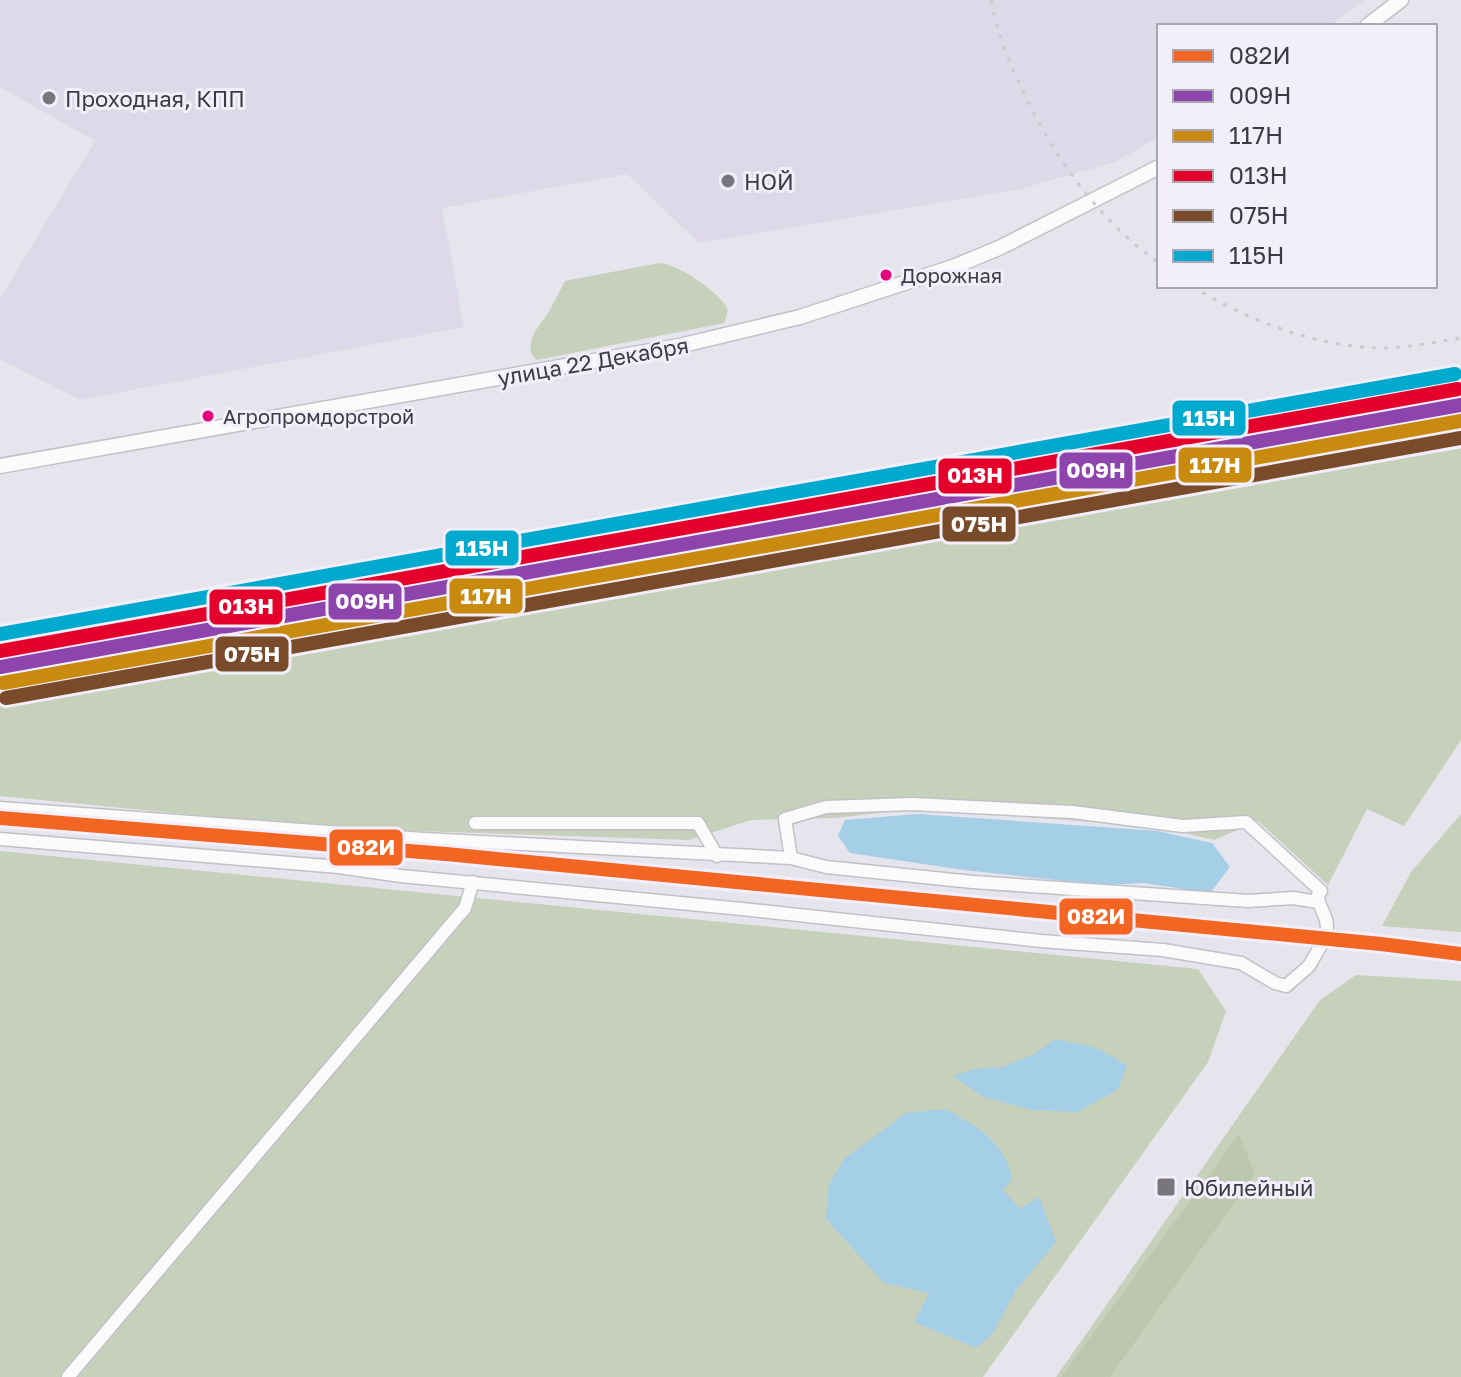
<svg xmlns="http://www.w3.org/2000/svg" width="1461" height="1377" viewBox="0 0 1461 1377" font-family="'Golos Text',sans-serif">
	<rect width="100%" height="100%" fill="#e6e4ec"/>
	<!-- built -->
	<path fill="#ded9e8" d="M 0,0 L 1364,0 L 1329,26 L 1159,26 L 1159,137 L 1115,162 L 1020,189 L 699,243 L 627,174 L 442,208 L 464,327 L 80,400 L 0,359 L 0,299 L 95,141 L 0,87 Z"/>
	<!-- green -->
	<path fill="#c7d0ba" d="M 659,263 C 678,264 720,292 728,310 L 724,323 L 537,360 C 521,347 538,327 546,316 C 553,306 559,292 565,281 Z
		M 1461,445 L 1461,740 L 1404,826 L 1367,809 L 1328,885 L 1258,821 L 1214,840 L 1159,827 L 918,809 L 834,818 L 751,820 L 689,840 L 329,828 L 0,796 L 0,694 L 1038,513 Z
		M 1461,814 L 1461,932 L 1382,926 L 1411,872 Z
		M 0,851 L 1198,969 L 1226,1011 L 1208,1062 L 983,1377 L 0,1377 Z
		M 1356,975 L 1461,981 L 1461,1377 L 1056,1377 L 1320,1000 Z"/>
	<!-- forest -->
	<path fill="#bdc7ad" d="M 1239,1134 L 1255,1174 L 1110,1377 L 1061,1377 Z"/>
	<!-- water -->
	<path fill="#a5cee7" d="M 918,814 L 1158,831 L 1212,843 L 1230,867 L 1210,893 L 1144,883 L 1102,885 L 964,870 L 850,853 L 838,836 L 845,820 Z
		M 1055,1039 L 1094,1047 L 1127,1065 L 1118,1089 L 1078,1112 L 1032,1110 L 983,1097 L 953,1076 L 975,1069 L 1003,1067 L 1034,1054 Z
		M 945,1109 C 975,1125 1006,1142 1012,1179 L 1003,1190 L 1020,1209 L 1039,1197 L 1056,1242 L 1016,1290 L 993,1333 L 976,1348 L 914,1322 L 929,1293 L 884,1283 L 826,1219 L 829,1184 L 845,1158 L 906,1113 Z"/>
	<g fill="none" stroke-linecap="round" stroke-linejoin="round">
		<!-- minor casing -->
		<g stroke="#c2c1c7" stroke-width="15">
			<path id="minor" d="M 0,808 L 424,839 L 791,858 L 826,867 L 973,882 L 1248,901 L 1293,898 L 1318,902
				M 475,823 L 698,823 L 717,856
				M 0,839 L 339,867 L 401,876 L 742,909 L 1041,941 L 1163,950 L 1241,963 L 1275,983 L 1286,986 L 1309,966 L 1324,940
				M 791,858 L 785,819 L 826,807 L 912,804 L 1072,812 L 1183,826 L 1246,822 L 1321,891 L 1318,895 C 1318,909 1328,913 1327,931
				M 68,1377 L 465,908 L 473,882"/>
		</g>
		<!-- major casing -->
		<g stroke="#c2c1c7" stroke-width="17">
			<path id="major" d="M 1367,26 L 1401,0
				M 0,466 L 679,346 L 800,317 L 953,267 L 999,248 L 1159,167"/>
		</g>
		<!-- minor -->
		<use href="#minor" stroke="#fbfbfc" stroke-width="12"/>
		<!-- major -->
		<use href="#major" stroke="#fbfbfc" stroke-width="14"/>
		<!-- rail -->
		<path stroke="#cbcacd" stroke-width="3" stroke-dasharray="4 8" stroke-linecap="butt" d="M 991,0 C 996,30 1008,59 1021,87 C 1053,156 1096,218 1159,263
			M 1192,286 C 1248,321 1314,346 1380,348 C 1407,348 1435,342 1461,338"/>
		<!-- rail-1 casing -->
		<g stroke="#f3eefc" stroke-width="20">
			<path id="rail-1" d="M 0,818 L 446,854 L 1381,944 L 1461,954"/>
		</g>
		<!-- rail-2 casing -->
		<g stroke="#f3eefc" stroke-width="20">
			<path id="rail-2" d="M 0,667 L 1461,405"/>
		</g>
		<!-- rail-3 casing -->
		<g stroke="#f3eefc" stroke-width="20">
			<path id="rail-3" d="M 3,683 L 1461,421"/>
		</g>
		<!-- rail-4 casing -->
		<g stroke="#f3eefc" stroke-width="20">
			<path id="rail-4" d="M 0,651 L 1458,389"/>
		</g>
		<!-- rail-5 casing -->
		<g stroke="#f3eefc" stroke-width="20">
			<path id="rail-5" d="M 6,698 L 1461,438"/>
		</g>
		<!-- rail-6 casing -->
		<g stroke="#f3eefc" stroke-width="20">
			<path id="rail-6" d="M 0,634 L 1455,374"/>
		</g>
		<!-- rail-1 -->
		<use href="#rail-1" stroke="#f26522" stroke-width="14"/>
		<!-- rail-2 -->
		<use href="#rail-2" stroke="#8e44ad" stroke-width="14"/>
		<!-- rail-3 -->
		<use href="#rail-3" stroke="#c88b10" stroke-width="14"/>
		<!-- rail-4 -->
		<use href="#rail-4" stroke="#e4002b" stroke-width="14"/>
		<!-- rail-5 -->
		<use href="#rail-5" stroke="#7a4b2a" stroke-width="14"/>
		<!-- rail-6 -->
		<use href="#rail-6" stroke="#00a9ce" stroke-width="14"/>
	</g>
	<!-- markers -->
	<g fill="#78767c" stroke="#f3eefc" stroke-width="3">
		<circle cx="49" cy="98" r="8"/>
		<circle cx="728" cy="181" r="8"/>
		<rect x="1156" y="1177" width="20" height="20" rx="4"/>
	</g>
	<g fill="#e5007d" stroke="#f3eefc" stroke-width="3">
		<circle cx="886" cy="275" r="7"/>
		<circle cx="208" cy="416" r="7"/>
	</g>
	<g text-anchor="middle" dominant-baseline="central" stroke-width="6" stroke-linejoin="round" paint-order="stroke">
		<!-- bus labels -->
		<g font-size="20" fill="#3d3b40" stroke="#f3eefc" text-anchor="start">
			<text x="901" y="275">Дорожная</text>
			<text x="223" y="416">Агропромдорстрой</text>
		</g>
		<!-- poi labels -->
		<g font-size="22" fill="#3d3b40" stroke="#f3eefc" text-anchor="start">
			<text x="65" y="98">Проходная, КПП</text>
			<text x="744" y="181">НОЙ</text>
			<text x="1184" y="1187">Юбилейный</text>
		</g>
		<!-- street labels -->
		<g font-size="22" fill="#3d3b40" stroke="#f3eefc">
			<text transform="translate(593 361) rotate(-10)">улица 22 Декабря</text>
		</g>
	</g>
	<g stroke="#f3eefc" stroke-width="3">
		<rect x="1171" y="399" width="76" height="38" rx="8" fill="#00a9ce"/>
		<rect x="1177" y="446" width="76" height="38" rx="8" fill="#c88b10"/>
		<rect x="1058" y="451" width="76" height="39" rx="8" fill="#8e44ad"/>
		<rect x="937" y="457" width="76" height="38" rx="8" fill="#e4002b"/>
		<rect x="941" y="505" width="76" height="38" rx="8" fill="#7a4b2a"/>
		<rect x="444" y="529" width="76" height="38" rx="8" fill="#00a9ce"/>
		<rect x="448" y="577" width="76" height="38" rx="8" fill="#c88b10"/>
		<rect x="327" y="582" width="76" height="39" rx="8" fill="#8e44ad"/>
		<rect x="208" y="588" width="76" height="38" rx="8" fill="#e4002b"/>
		<rect x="214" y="635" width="76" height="38" rx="8" fill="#7a4b2a"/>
		<rect x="328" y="828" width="76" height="39" rx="8" fill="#f26522"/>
		<rect x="1058" y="897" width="76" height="39" rx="8" fill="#f26522"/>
	</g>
	<g font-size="22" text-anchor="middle" font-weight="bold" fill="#fff">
		<text x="1209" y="426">115Н</text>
		<text x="1215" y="473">117Н</text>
		<text x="1096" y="478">009Н</text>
		<text x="975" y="483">013Н</text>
		<text x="979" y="532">075Н</text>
		<text x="482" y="556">115Н</text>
		<text x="486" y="604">117Н</text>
		<text x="365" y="609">009Н</text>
		<text x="246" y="614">013Н</text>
		<text x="252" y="662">075Н</text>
		<text x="366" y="855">082И</text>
		<text x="1096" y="924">082И</text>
	</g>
	<!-- legend -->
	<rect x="1157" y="24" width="280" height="264" fill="#f3eefc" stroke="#aaa6b1" stroke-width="2"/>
	<rect x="1173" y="50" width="40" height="12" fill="#f26522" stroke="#aaa6b1" stroke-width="2"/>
	<text x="1229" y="64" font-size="24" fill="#3d3b40">082И</text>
	<rect x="1173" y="90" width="40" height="12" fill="#8e44ad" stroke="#aaa6b1" stroke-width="2"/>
	<text x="1229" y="104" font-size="24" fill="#3d3b40">009Н</text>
	<rect x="1173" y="130" width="40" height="12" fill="#c88b10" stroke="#aaa6b1" stroke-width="2"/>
	<text x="1229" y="144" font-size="24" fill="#3d3b40">117Н</text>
	<rect x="1173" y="170" width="40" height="12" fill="#e4002b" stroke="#aaa6b1" stroke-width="2"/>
	<text x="1229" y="184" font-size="24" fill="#3d3b40">013Н</text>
	<rect x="1173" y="210" width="40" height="12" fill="#7a4b2a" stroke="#aaa6b1" stroke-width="2"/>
	<text x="1229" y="224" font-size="24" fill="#3d3b40">075Н</text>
	<rect x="1173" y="250" width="40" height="12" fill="#00a9ce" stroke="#aaa6b1" stroke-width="2"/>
	<text x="1229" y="264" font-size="24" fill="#3d3b40">115Н</text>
</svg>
